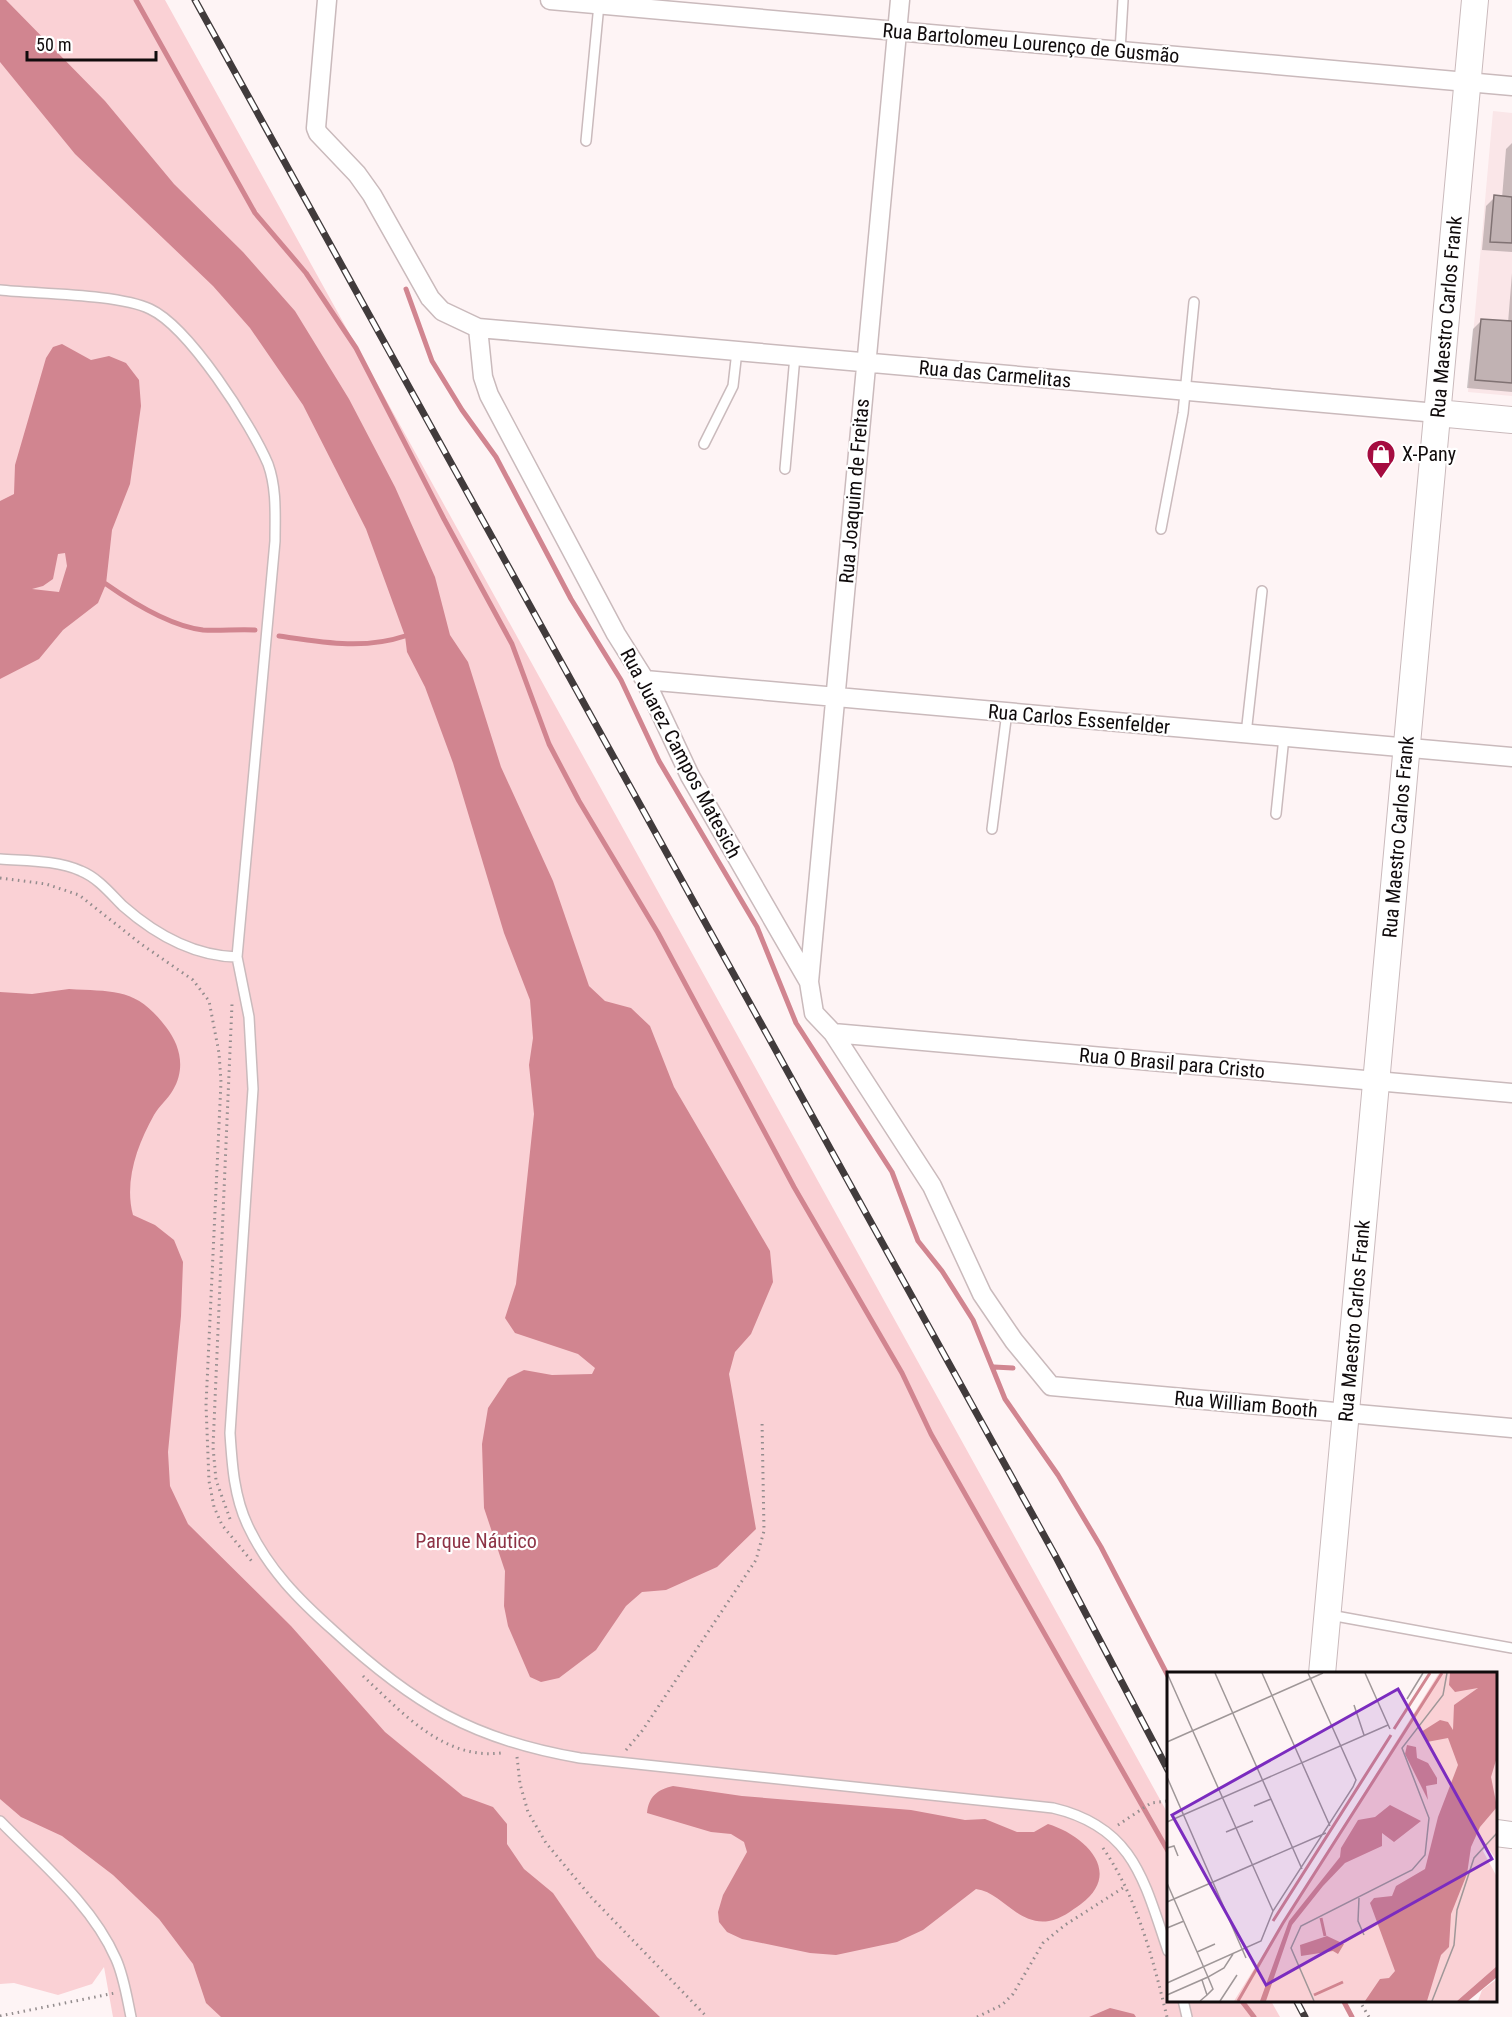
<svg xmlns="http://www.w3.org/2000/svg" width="1512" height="2017" viewBox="0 0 1512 2017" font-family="'Roboto Condensed',sans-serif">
	<rect width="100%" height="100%" fill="#fef4f5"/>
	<!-- built -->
	<path fill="#fae6e8" d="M 1493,111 L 1512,113 L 1512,396 L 1468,392 Z"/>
	<!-- green -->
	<path fill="#fad1d5" d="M 0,0 L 165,0 L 1168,1814 L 1168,2000 L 1271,2001 L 1280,2017 L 113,2017 L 104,1967 L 92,1984 L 58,1995 L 14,1983 L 0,1984 Z"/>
	<!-- water -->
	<path fill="#d18590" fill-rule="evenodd" d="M 0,0 L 6,0 L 105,101 L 174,184 L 243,252 L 295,311 L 349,399 L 395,487 L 435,577 L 450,635 L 468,662 L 501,767 L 553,881 L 589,986 L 605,1001 L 631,1008 L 650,1026 L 674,1087 L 770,1251 L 773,1282 L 751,1334 L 735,1352 L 729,1374 L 756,1529 L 717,1567 L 666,1590 L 642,1592 L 626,1606 L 596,1650 L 559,1678 L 541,1682 L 530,1677 L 508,1626 L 504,1606 L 505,1571 L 484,1508 L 482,1444 L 488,1408 L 508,1378 L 524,1370 L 552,1375 L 592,1374 L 595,1368 L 578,1354 L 515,1333 L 505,1318 L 516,1284 L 534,1114 L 529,1065 L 533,1038 L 530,1000 L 504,933 L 453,763 L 425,687 L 407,652 L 405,636 L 366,529 L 303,405 L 250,328 L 213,286 L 75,154 L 0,62 Z
		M 62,344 L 91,360 L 109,356 L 126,363 L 139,380 L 141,406 L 130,484 L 112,530 L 106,584 L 98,603 L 63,630 L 39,659 L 0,679 L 0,501 L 14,494 L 15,465 L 46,358 L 53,347 ZM 65,553 L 67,566 L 59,592 L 32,589 L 43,586 L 53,579 L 58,554 Z
		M 69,989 C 114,992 136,987 166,1027 C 180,1045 186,1068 173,1090 C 168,1099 159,1106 154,1115 C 137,1145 124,1182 133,1215 L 155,1225 L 174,1240 L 183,1262 L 181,1316 L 168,1452 L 170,1486 L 188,1524 L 291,1626 L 385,1732 L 463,1796 L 493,1807 L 507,1824 L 507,1844 L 524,1869 L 553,1893 L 597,1957 L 660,2017 L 221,2017 L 206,2003 L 193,1964 L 159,1919 L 113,1875 L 62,1836 L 21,1817 L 0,1799 L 0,992 L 32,994 Z
		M 673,1786 L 742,1796 L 911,1810 L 965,1820 L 985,1819 L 1017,1832 L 1034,1832 L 1048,1824 C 1084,1835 1124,1872 1081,1904 C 1071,1911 1061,1919 1049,1921 C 1017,1926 1002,1892 976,1889 L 923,1930 L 897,1942 L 836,1955 L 810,1953 L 742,1939 L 727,1932 L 719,1922 L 718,1912 L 723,1895 L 747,1852 L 744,1842 L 731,1834 L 711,1832 L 647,1813 C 649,1796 657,1790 673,1786 Z
		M 1110,2008 L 1134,2014 L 1136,2017 L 1089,2017 Z"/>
	<!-- shadow -->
	<path fill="#0003" d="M 1512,143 L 1512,252 L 1482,250 L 1486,206 L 1495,197 L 1502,198 L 1506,149 Z
		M 1512,273 L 1512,392 L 1467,388 L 1473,329 L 1482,320 L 1508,323 Z"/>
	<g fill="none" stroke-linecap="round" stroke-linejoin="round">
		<!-- stream -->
		<path stroke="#d18590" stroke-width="5" d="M 136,0 L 255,213 L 306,273 L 356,348 L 444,519 L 512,644 L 549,744 L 579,801 L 658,933 L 794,1187 L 902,1373 L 931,1434 L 1168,1851
			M 406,289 L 432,361 L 462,410 L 496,457 L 571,599 L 621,680 L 659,761 L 757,927 L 796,1023 L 892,1172 L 918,1241 L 942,1271 L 973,1320 L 1005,1399 L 1058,1475 L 1101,1547 L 1168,1676
			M 106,584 C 133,603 170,626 203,630 C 220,631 238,629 255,630
			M 279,636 C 321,642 364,650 405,636
			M 994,1367 L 1013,1368
			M 1241,2000 L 1254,2017
			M 1343,2000 L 1352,2017"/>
	</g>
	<!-- building -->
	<path fill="#c1b2b3" stroke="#807273" stroke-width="1.5" d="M 1494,195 L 1512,197 L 1512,243 L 1490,242 Z
		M 1481,319 L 1512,321 L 1512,383 L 1475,380 Z"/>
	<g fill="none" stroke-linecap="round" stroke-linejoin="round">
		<!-- lane casing -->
		<g stroke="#cababc" stroke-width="12">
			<path id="lane" d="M 1120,51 L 1123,0
				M 586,141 L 599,4
				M 0,290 C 37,294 119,294 150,309 C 189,327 251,424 268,464 C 277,489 275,516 275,541 L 237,957 L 249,1017 L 253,1089 L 230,1433 C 232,1464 234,1497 248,1526 C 268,1569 299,1600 334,1631 C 413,1704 473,1740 580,1758 L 1053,1808 C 1134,1827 1144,1881 1168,1951
				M 704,444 L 733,386 L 737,351
				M 785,469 L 795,356
				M 1161,529 L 1183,413 L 1194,302
				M 1246,734 L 1262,591
				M 1276,814 L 1284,737
				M 992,829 L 1007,712
				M 0,859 C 26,861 57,860 81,871 C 98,878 110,893 123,906 C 156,935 193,956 237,957
				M 1330,1615 L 1512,1648
				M 0,1821 C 40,1862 92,1904 116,1959 C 124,1977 127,1998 131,2017
				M 1183,2000 L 1187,2017"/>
		</g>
		<!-- street casing -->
		<g stroke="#cababc" stroke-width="21">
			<path id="street" d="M 327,0 L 316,128 L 318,133 L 357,174 L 372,195 L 430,298 L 442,311 L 478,328 L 483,377 L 489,395 L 616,634 L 645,680 L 690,776 L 809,982 L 814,1013 L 833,1033 L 932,1186 L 982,1294 L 1014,1341 L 1051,1386 L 1512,1428
				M 550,0 L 1512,86
				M 478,328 L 1437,413
				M 645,680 L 1512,757
				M 809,982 L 900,0
				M 833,1033 L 1512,1093"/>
		</g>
		<!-- secondary casing -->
		<g stroke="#cababc" stroke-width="28">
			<path id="secondary" d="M 1437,413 L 1512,420
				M 1322,1674 L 1475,0
				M 1496,1833 L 1512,1835"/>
		</g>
		<!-- path -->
		<path stroke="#938c8d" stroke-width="3" stroke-dasharray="1.5 4.5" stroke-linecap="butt" d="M 0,878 L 46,884 L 79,895 L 141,944 L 193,980 L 209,1001 L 219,1053 L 221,1082 L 206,1405 L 209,1481 L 214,1507 L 222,1525 L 254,1564
			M 230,1519 L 216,1480 L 213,1447 L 232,1004
			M 363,1676 C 402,1712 443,1760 501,1753
			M 626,1750 L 642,1731 L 756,1560 L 764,1531 L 762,1420
			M 517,1757 L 520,1784 L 528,1812 L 546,1843 L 591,1897 L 707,2017
			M 1118,1825 L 1151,1803 L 1168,1801
			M 1103,1848 C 1137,1897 1153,1959 1167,2017
			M 1359,2000 L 1369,2017
			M 0,2016 L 115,1993
			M 977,2017 L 1002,2005 L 1013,1994 L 1043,1943 L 1065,1925 L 1126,1886"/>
		<!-- lane -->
		<use href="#lane" stroke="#fff" stroke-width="9"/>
		<!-- street -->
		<use href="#street" stroke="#fff" stroke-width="18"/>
		<!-- secondary -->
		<use href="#secondary" stroke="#fff" stroke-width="26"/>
		<!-- rail casing -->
		<g stroke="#413b3c" stroke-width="7">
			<path id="rail" d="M 195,0 L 1056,1557 L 1168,1770
				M 1296,2000 L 1305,2017"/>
		</g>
		<!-- rail -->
		<use href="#rail" stroke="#fff" stroke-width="4.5" stroke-dasharray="14" stroke-linecap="butt"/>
	</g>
	<!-- icons -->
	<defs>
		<g id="shop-pin" transform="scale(1.5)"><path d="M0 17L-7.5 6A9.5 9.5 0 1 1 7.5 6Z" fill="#a50c40" stroke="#fff"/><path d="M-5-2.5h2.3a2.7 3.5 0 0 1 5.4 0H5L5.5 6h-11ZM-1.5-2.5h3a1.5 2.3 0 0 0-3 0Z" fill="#fff"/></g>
	</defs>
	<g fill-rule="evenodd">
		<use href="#shop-pin" x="1381" y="454"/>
	</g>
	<g text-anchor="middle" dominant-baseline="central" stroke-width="4.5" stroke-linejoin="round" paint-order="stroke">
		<!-- street labels -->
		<g font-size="20" fill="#100b0c" stroke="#fff">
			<text transform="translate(1031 43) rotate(5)">Rua Bartolomeu Lourenço de Gusmão</text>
			<text transform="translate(1446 317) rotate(-85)">Rua Maestro Carlos Frank</text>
			<text transform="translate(995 374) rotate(5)">Rua das Carmelitas</text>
			<text transform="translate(854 491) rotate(-85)">Rua Joaquim de Freitas</text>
			<text transform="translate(1079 719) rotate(5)">Rua Carlos Essenfelder</text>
			<text transform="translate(681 753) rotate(62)">Rua Juarez Campos Matesich</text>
			<text transform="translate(1398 837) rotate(-85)">Rua Maestro Carlos Frank</text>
			<text transform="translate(1172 1063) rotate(5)">Rua O Brasil para Cristo</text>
			<text transform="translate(1354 1321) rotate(-85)">Rua Maestro Carlos Frank</text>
			<text transform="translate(1246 1404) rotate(5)">Rua William Booth</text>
		</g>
		<!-- poi labels -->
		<g font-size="20" fill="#100b0c" stroke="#fff" text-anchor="start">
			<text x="1402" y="454">X-Pany</text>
		</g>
		<!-- park labels -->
		<g font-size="20" fill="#8e3346" stroke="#fff">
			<text x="476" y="1541">Parque Náutico</text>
		</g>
	</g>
	<!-- overview -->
	<g transform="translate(1167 1672)">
		<rect width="330" height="330" fill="#fef4f5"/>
		<path d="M 272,1 L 330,1 L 330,189 L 322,177 L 318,175 L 316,179 L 330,205 L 330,294 L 290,329 L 67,329 ZM 330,307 L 330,329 L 311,329 L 315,318 Z" fill="#fad1d5"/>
		<path d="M 283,1 L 330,1 L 330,85 L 324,105 L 330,135 L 313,155 L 304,175 L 300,202 L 284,242 L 282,275 L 274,283 L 260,329 L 198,329 L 213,307 L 222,306 L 228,299 L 203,231 L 207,226 L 225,224 L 229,214 L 258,197 L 271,145 L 291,93 L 281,66 L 260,70 L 254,60 L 273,48 L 281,50 L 286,58 L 287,33 L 311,16 L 288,20 L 282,13 ZM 240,73 L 249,75 L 250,86 L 261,91 L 270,106 L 270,112 L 259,114 L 261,128 L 238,82 ZM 223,133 L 254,149 L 227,170 L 215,161 L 215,174 L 178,191 L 156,214 L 125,253 L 99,329 L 93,329 L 122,249 L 173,185 L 174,176 L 191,148 L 208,145 ZM 160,264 L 177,272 L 171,282 L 166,279 L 134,284 L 133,273 ZM 330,294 L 330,305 L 301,329 L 290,329 Z" fill="#d18590"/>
		<path fill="none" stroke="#d18590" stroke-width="3" d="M 227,57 L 263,1M 154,246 L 158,264M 106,249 L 224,63M 147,323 L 176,310M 71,329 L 116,251 L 275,1"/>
		<path fill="none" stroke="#9f9798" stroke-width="1.5" d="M 0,1 L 106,239M 48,1 L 135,197M 95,1 L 163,154M 198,1 L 223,57M 240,27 L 256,1M 187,33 L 197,63M 0,70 L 156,1M 0,105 L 79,286M 87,134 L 104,127M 0,150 L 221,53M 59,160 L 86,149M 0,176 L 7,174 L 11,184M 0,211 L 41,305 L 0,323M 192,226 L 191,249 L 197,263M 0,230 L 159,161M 0,256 L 17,249M 30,280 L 48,272M 0,311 L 94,269 L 106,239 L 186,115 L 189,108 L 141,1M 40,323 L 46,317 L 41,305 L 57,296 L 66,282M 33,329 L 40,323 L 35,308M 53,329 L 70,303M 147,329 L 124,276 L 134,254 L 245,198 L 258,183 L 262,146 L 235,76 L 276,23 L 280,1M 265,329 L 287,273 L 290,238 L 307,186 L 330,161"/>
		<path fill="#7b2cbf" fill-opacity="0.15" stroke="#7b2cbf" stroke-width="3" d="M 231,17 L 325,187 L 99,313 L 5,143 Z"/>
		<rect width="330" height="330" fill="none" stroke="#100b0c" stroke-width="3"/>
	</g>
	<!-- scale -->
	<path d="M27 51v9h129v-9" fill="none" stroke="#100b0c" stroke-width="3"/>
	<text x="36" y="51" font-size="18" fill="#100b0c" stroke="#ffffff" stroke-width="4.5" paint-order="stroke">50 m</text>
</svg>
